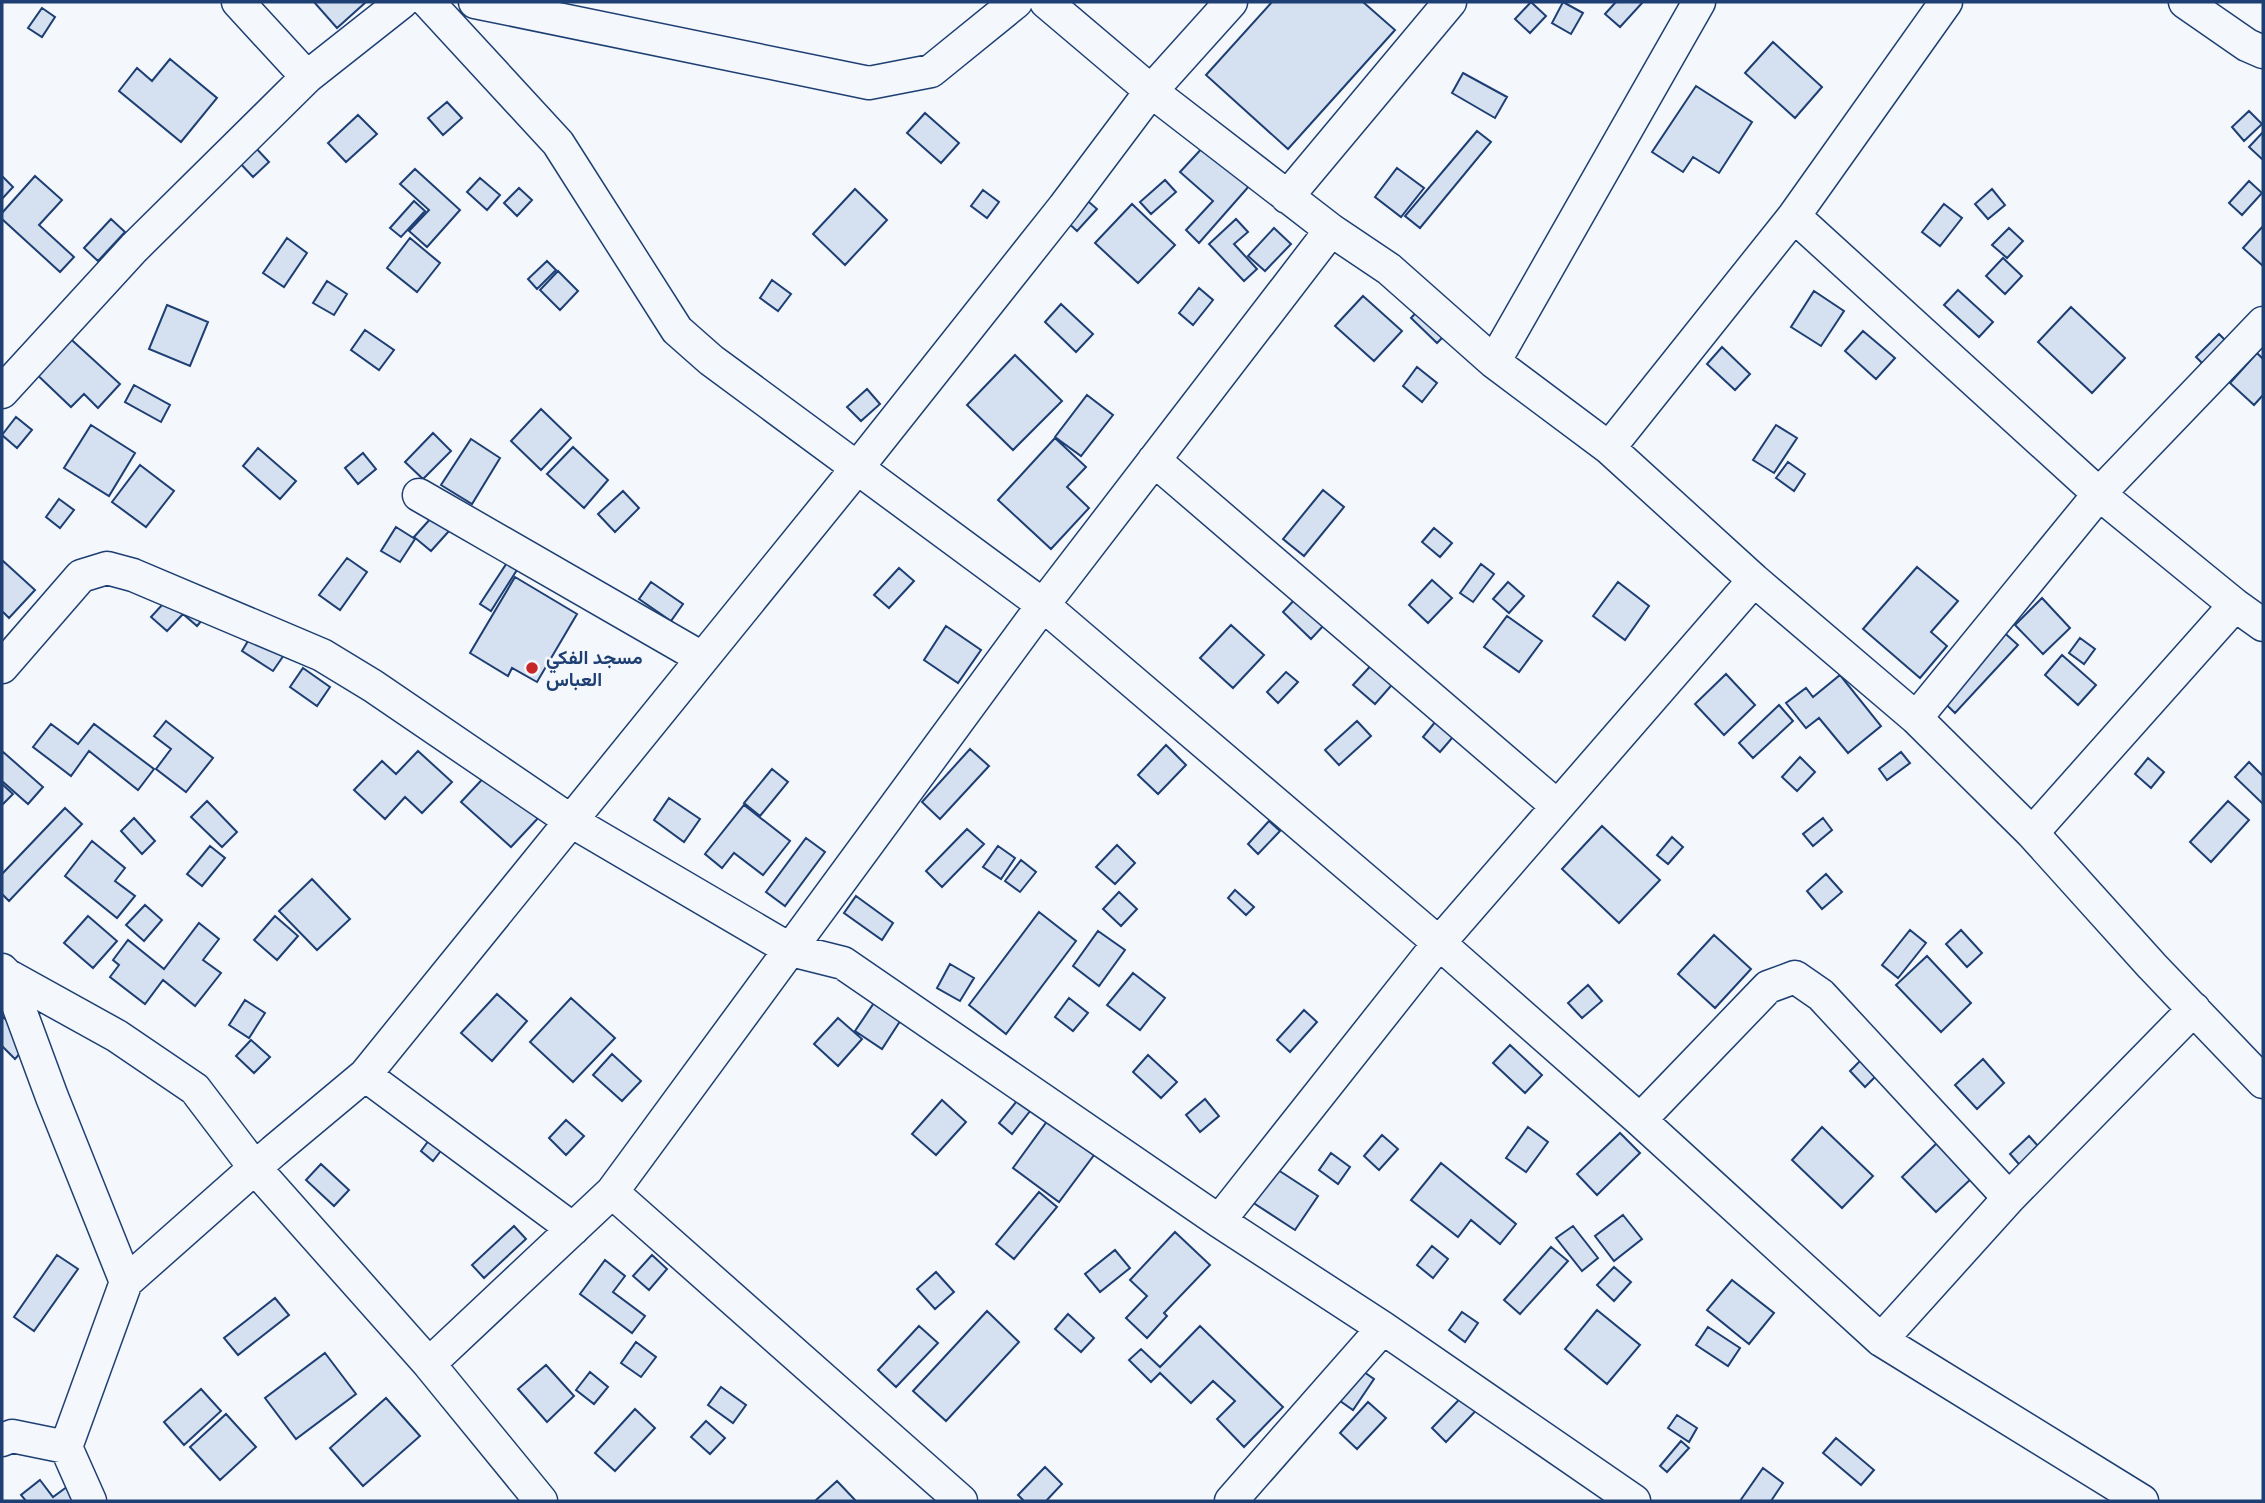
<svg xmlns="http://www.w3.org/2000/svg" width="2265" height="1503" viewBox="0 0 2265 1503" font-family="Raleway,Vazirmatn,sans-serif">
	<rect width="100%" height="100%" fill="#f4f7fb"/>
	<!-- building -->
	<path fill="#d5e0f0" stroke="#1d3f73" stroke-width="2" d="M 314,2 L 366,2 L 337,28 Z
		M 1272,2 L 1363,2 L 1395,30 L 1288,149 L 1206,75 Z
		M 1531,2 L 1546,16 L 1530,33 L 1515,19 Z
		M 1563,2 L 1583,13 L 1571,34 L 1552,23 Z
		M 1614,2 L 1643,2 L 1620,27 L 1605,14 L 1615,3 Z
		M 42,8 L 55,17 L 42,37 L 28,28 Z
		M 1773,42 L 1822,87 L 1795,118 L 1745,73 Z
		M 170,59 L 217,98 L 181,142 L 119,91 L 137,68 L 152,81 Z
		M 1463,73 L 1507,97 L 1495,118 L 1452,93 Z
		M 1696,86 L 1752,122 L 1719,173 L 1693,157 L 1683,172 L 1652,152 Z
		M 447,102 L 462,118 L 443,135 L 428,118 Z
		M 2249,111 L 2262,124 L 2244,141 L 2232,127 Z
		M 925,113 L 959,143 L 941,163 L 907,133 Z
		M 358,115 L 377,134 L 346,162 L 328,143 Z
		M 1477,131 L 1491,142 L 1420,228 L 1405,216 Z
		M 2263,132 L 2263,160 L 2249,147 Z
		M 1206,144 L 1250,185 L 1199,243 L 1186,230 L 1213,201 L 1180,172 Z
		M 254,146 L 269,162 L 253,177 L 238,161 Z
		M 1397,168 L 1424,188 L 1401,217 L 1375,197 Z
		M 415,169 L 460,210 L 427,247 L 409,231 L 429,210 L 400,184 Z
		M 2,176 L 13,187 L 2,199 Z
		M 35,176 L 62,200 L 39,225 L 74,257 L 60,272 L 2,219 L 2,213 Z
		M 480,178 L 500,195 L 487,210 L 467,192 Z
		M 1165,180 L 1176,192 L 1151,214 L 1140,202 Z
		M 2249,181 L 2262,193 L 2242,215 L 2229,203 Z
		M 519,188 L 532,200 L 517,216 L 504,203 Z
		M 855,189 L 887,220 L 845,265 L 813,234 Z
		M 1992,189 L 2005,205 L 1988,219 L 1975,204 Z
		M 983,190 L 999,202 L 987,218 L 971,206 Z
		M 1082,196 L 1097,209 L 1077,231 L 1063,218 Z
		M 414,201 L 425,211 L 401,237 L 390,228 Z
		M 1132,204 L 1175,245 L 1138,283 L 1095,243 Z
		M 1944,204 L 1962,218 L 1940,246 L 1922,232 Z
		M 111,219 L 125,232 L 98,261 L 84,248 Z
		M 1236,219 L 1248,232 L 1234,244 L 1257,269 L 1244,281 L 1209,244 Z
		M 2263,226 L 2263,266 L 2243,248 Z
		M 1274,228 L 1291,244 L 1265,271 L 1248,256 Z
		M 2009,228 L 2023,241 L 2007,258 L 1992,245 Z
		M 287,238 L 307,253 L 284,287 L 263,273 Z
		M 410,238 L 440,263 L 417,292 L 387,268 Z
		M 2003,258 L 2022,276 L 2005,294 L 1986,276 Z
		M 547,261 L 556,270 L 537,289 L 528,279 Z
		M 558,271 L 578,291 L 560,310 L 540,290 Z
		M 772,280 L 791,294 L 778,311 L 760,298 Z
		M 327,281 L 347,294 L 334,315 L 313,303 Z
		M 1199,288 L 1213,300 L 1193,325 L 1179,313 Z
		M 1958,290 L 1993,322 L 1979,337 L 1944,305 Z
		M 1814,291 L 1844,311 L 1821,346 L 1791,327 Z
		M 1363,296 L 1402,331 L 1374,361 L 1335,326 Z
		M 1426,302 L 1453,327 L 1437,343 L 1411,318 Z
		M 1061,304 L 1093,334 L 1076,352 L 1045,322 Z
		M 167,305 L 208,322 L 190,366 L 149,349 Z
		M 2071,307 L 2125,358 L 2092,393 L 2038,342 Z
		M 365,330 L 394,350 L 379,370 L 351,350 Z
		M 1863,331 L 1895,358 L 1876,379 L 1845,351 Z
		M 63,332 L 120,384 L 98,408 L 84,394 L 71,407 L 30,368 Z
		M 2219,334 L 2233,348 L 2211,372 L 2196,357 Z
		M 1722,347 L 1750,374 L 1735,390 L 1707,364 Z
		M 2257,353 L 2263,359 L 2263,395 L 2254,405 L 2230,383 Z
		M 1015,355 L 1062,401 L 1013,450 L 967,405 Z
		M 1417,367 L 1437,383 L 1422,402 L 1403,386 Z
		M 134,385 L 170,405 L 161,422 L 125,402 Z
		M 867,389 L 880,404 L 861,421 L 847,407 Z
		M 1087,395 L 1113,415 L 1081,456 L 1055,437 Z
		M 541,409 L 571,438 L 541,470 L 511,441 Z
		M 16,417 L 32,430 L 17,448 L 2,435 Z
		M 91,425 L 135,453 L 109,496 L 64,468 Z
		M 1776,425 L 1797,438 L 1774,473 L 1753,460 Z
		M 433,433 L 451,451 L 423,479 L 405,462 Z
		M 1055,438 L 1086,467 L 1067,487 L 1089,508 L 1051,549 L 998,500 Z
		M 471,439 L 500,458 L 472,504 L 441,485 Z
		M 573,447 L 608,480 L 584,508 L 547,474 Z
		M 258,448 L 296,481 L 280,499 L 243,466 Z
		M 363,453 L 376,469 L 358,484 L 345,468 Z
		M 1788,462 L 1805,474 L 1794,491 L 1776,478 Z
		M 140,465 L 174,491 L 146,527 L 112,502 Z
		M 1323,490 L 1344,507 L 1304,556 L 1283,539 Z
		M 623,491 L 639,508 L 615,532 L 598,514 Z
		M 59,499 L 74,510 L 60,528 L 46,517 Z
		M 432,517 L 449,531 L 431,551 L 414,537 Z
		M 396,527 L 415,539 L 400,562 L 381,551 Z
		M 1434,528 L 1452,543 L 1440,557 L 1422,542 Z
		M 512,555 L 522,562 L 491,611 L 480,604 Z
		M 347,558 L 367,572 L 340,610 L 319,595 Z
		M 2,560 L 35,590 L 9,618 L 2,611 Z
		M 1481,564 L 1494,574 L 1473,602 L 1460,593 Z
		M 1917,567 L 1958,601 L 1931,632 L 1947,646 L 1920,678 L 1863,629 Z
		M 899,568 L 914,581 L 889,608 L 874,595 Z
		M 515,577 L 577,614 L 537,682 L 512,668 L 508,676 L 470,653 Z
		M 185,580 L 214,606 L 197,626 L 183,614 L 167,631 L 151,617 Z
		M 1432,580 L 1452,598 L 1428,623 L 1409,605 Z
		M 651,582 L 683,604 L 671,621 L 639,599 Z
		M 1508,582 L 1524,596 L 1509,613 L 1493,599 Z
		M 1618,582 L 1649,606 L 1625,640 L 1593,616 Z
		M 1309,584 L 1337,611 L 1311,639 L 1283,612 Z
		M 2042,598 L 2070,628 L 2043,654 L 2015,625 Z
		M 1507,616 L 1542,641 L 1519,672 L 1484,647 Z
		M 1988,618 L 2018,645 L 1955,713 L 1926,685 Z
		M 1231,625 L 1264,655 L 1233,688 L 1200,658 Z
		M 946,626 L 981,650 L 958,683 L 924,660 Z
		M 254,631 L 286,652 L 273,671 L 242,651 Z
		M 2080,638 L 2095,649 L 2084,664 L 2069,653 Z
		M 2062,655 L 2096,685 L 2078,705 L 2045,675 Z
		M 1376,660 L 1397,679 L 1375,704 L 1353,685 Z
		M 303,668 L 330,687 L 317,706 L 290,687 Z
		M 1286,672 L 1298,682 L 1278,703 L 1267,692 Z
		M 1726,674 L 1755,705 L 1724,735 L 1695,704 Z
		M 1840,675 L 1881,726 L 1848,753 L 1819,718 L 1806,728 L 1786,703 L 1806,688 L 1813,697 Z
		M 1779,705 L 1793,721 L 1753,758 L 1739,743 Z
		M 1440,716 L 1458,731 L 1440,752 L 1423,737 Z
		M 166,721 L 213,758 L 186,792 L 156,769 L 171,749 L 154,736 Z
		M 1357,721 L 1371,736 L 1339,765 L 1325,750 Z
		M 51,724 L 78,744 L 94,724 L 154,769 L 138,790 L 89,751 L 71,776 L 33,747 Z
		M 1166,745 L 1186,765 L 1158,794 L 1138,775 Z
		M 970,749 L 989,766 L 940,819 L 922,802 Z
		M 2,751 L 43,787 L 28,804 L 2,781 Z
		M 418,751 L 452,782 L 422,813 L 405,797 L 385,819 L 354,790 L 382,761 L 396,774 Z
		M 1901,752 L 1910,763 L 1887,780 L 1879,769 Z
		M 1800,757 L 1815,772 L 1797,791 L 1782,777 Z
		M 2148,758 L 2164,772 L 2151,788 L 2135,774 Z
		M 2249,762 L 2263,776 L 2263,804 L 2235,777 Z
		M 772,769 L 788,782 L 760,816 L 744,803 Z
		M 491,770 L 540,816 L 511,847 L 461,802 Z
		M 2,784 L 13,794 L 2,805 Z
		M 669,798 L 700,819 L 684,842 L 654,820 Z
		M 207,801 L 237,832 L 222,847 L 191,817 Z
		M 2228,801 L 2249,820 L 2211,862 L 2190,842 Z
		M 744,805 L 790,841 L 763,875 L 734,853 L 722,868 L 705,854 Z
		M 65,808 L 82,824 L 9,901 L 2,894 L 2,874 Z
		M 134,818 L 155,841 L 142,854 L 121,831 Z
		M 1823,818 L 1832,830 L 1813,846 L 1803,834 Z
		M 1269,821 L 1280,831 L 1258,854 L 1248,844 Z
		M 1602,826 L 1660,880 L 1619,923 L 1562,869 Z
		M 967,829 L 984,844 L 942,887 L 926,871 Z
		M 1672,837 L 1683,847 L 1668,864 L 1657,855 Z
		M 806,838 L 825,852 L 785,906 L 766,892 Z
		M 92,841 L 125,868 L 115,881 L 135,896 L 117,918 L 65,876 Z
		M 1117,845 L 1135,863 L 1115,884 L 1096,867 Z
		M 210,846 L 225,858 L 202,886 L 187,874 Z
		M 998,846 L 1015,858 L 1001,879 L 983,867 Z
		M 1021,860 L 1036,872 L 1020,892 L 1005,881 Z
		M 1826,874 L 1842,892 L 1822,909 L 1807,891 Z
		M 312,879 L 350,919 L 317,950 L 279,911 Z
		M 1235,890 L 1254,907 L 1246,915 L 1228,898 Z
		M 1119,892 L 1137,909 L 1121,926 L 1103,909 Z
		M 856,896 L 893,923 L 882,940 L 844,913 Z
		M 145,905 L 162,920 L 144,941 L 126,925 Z
		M 1039,912 L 1076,941 L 1006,1034 L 969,1005 Z
		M 88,916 L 117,941 L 93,968 L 64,943 Z
		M 275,916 L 298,936 L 277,960 L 254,940 Z
		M 199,923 L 219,939 L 203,960 L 221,973 L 195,1006 L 163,980 L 145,1004 L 110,977 L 119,965 L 113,960 L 128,940 L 164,969 Z
		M 1910,930 L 1926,943 L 1898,978 L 1882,965 Z
		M 1961,930 L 1982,953 L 1967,967 L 1946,944 Z
		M 1098,931 L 1125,950 L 1099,986 L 1073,966 Z
		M 1714,935 L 1751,969 L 1715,1008 L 1678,974 Z
		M 1927,956 L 1971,1003 L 1941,1032 L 1896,985 Z
		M 950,964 L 974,978 L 960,1001 L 937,988 Z
		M 1133,973 L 1165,998 L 1140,1030 L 1107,1005 Z
		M 1588,985 L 1602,1001 L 1582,1018 L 1568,1003 Z
		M 882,991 L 908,1009 L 882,1049 L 855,1031 Z
		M 497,994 L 527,1021 L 492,1061 L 461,1033 Z
		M 571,998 L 615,1038 L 573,1082 L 530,1042 Z
		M 1069,998 L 1088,1013 L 1073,1031 L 1055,1017 Z
		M 245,1000 L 265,1013 L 249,1038 L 229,1025 Z
		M 1304,1010 L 1317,1022 L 1290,1052 L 1277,1040 Z
		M 2,1016 L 30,1042 L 15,1059 L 2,1046 Z
		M 838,1018 L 862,1039 L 838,1066 L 814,1044 Z
		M 251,1040 L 270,1057 L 254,1073 L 236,1056 Z
		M 1510,1045 L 1542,1075 L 1525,1093 L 1493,1063 Z
		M 612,1054 L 641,1081 L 622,1101 L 593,1075 Z
		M 1148,1055 L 1177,1082 L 1161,1098 L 1133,1072 Z
		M 1862,1059 L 1877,1075 L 1865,1087 L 1850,1071 Z
		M 1983,1059 L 2004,1083 L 1977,1109 L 1955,1085 Z
		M 1025,1091 L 1038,1101 L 1012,1134 L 999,1123 Z
		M 1205,1099 L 1219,1116 L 1200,1132 L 1186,1115 Z
		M 942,1100 L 966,1122 L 936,1155 L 912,1134 Z
		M 1056,1109 L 1103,1143 L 1059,1202 L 1013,1168 Z
		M 566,1120 L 584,1136 L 566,1155 L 549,1138 Z
		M 443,1121 L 456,1131 L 433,1161 L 421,1151 Z
		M 1528,1127 L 1548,1142 L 1526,1172 L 1506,1158 Z
		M 1822,1127 L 1873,1176 L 1842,1208 L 1792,1160 Z
		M 1620,1133 L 1640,1153 L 1597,1195 L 1577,1174 Z
		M 1382,1135 L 1398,1149 L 1379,1170 L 1364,1156 Z
		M 2029,1136 L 2046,1155 L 2026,1172 L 2010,1154 Z
		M 1939,1141 L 1973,1177 L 1936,1212 L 1902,1177 Z
		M 1331,1153 L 1350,1167 L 1338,1184 L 1319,1170 Z
		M 1441,1163 L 1516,1224 L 1500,1244 L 1471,1220 L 1458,1237 L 1411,1200 Z
		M 321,1164 L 349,1190 L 334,1206 L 306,1180 Z
		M 1275,1168 L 1318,1196 L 1295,1230 L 1252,1202 Z
		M 1039,1192 L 1057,1207 L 1014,1259 L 996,1244 Z
		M 1623,1215 L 1642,1239 L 1614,1261 L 1595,1236 Z
		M 514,1226 L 526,1239 L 484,1278 L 472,1265 Z
		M 1573,1226 L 1598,1258 L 1582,1271 L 1556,1238 Z
		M 1175,1232 L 1210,1265 L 1164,1313 L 1167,1316 L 1147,1338 L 1126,1318 L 1147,1296 L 1130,1280 Z
		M 1432,1246 L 1448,1259 L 1433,1278 L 1417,1265 Z
		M 1551,1247 L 1568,1261 L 1520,1314 L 1504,1300 Z
		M 1115,1250 L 1130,1268 L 1100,1292 L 1085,1274 Z
		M 57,1255 L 78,1269 L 34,1331 L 14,1317 Z
		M 652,1255 L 667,1269 L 649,1290 L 633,1276 Z
		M 605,1260 L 625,1276 L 613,1292 L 645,1316 L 632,1333 L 580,1294 Z
		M 1614,1267 L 1631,1282 L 1614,1301 L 1597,1285 Z
		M 936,1272 L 954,1292 L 935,1309 L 917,1289 Z
		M 1732,1280 L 1774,1313 L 1749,1344 L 1707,1310 Z
		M 275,1298 L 289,1315 L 238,1355 L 224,1338 Z
		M 1597,1310 L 1640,1345 L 1607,1384 L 1565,1349 Z
		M 987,1311 L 1019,1342 L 946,1421 L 913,1391 Z
		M 1462,1312 L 1478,1323 L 1465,1342 L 1449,1330 Z
		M 1068,1314 L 1094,1338 L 1081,1352 L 1055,1329 Z
		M 919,1326 L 938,1343 L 896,1387 L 878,1370 Z
		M 1200,1326 L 1283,1407 L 1244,1447 L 1217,1419 L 1235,1401 L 1213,1381 L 1191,1403 L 1160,1373 L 1151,1382 L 1129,1360 L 1141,1349 L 1160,1367 Z
		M 1708,1327 L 1740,1348 L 1728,1366 L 1696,1345 Z
		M 636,1342 L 656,1357 L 641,1377 L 621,1363 Z
		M 325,1353 L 356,1394 L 296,1439 L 265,1398 Z
		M 546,1365 L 574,1396 L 547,1422 L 518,1389 Z
		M 1354,1365 L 1374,1379 L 1353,1410 L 1333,1396 Z
		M 590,1372 L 608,1387 L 594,1404 L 576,1390 Z
		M 1473,1385 L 1487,1399 L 1446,1442 L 1432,1428 Z
		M 721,1387 L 746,1405 L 733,1423 L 708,1405 Z
		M 201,1389 L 221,1411 L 184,1445 L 164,1422 Z
		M 386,1398 L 420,1436 L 363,1486 L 330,1448 Z
		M 1368,1402 L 1386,1418 L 1357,1449 L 1340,1433 Z
		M 635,1409 L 655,1428 L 615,1471 L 595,1453 Z
		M 226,1414 L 256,1447 L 220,1480 L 190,1447 Z
		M 1677,1415 L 1697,1428 L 1689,1442 L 1668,1428 Z
		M 706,1421 L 725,1438 L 710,1454 L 691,1437 Z
		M 1836,1438 L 1874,1470 L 1861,1485 L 1823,1453 Z
		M 1681,1441 L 1689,1448 L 1667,1472 L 1660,1466 Z
		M 1045,1467 L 1062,1484 L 1046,1501 L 1024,1501 L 1018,1495 Z
		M 1763,1468 L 1783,1483 L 1771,1501 L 1740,1501 Z
		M 40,1480 L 53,1497 L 68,1486 L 80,1501 L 26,1501 L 21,1495 Z
		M 837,1481 L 856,1501 L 815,1501 Z"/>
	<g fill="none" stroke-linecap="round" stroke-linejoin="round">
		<!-- street casing -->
		<g stroke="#1d3f73" stroke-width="35">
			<path id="street" d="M 238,2 L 307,77
				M 428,2 L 558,143 L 677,330 L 711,360 L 1043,605 L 1439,943 L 1640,1120 L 1881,1340 L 2142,1501
				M 475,2 L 869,83 L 931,71 L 1016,2
				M 1046,2 L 1151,91 L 1331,230 L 1389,269 L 1494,362 L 1609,448 L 1754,580 L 1916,718 L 2032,833 L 2152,966 L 2263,1082
				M 2185,2 L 2247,45 L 2263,52
				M 1287,197 L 1450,2
				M 1794,216 L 2099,494 L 2235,605 L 2263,625
				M 1494,362 L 1699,2
				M 2,392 L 134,248 L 307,77 L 402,2
				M 1609,448 L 1794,216 L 1946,2
				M 1154,460 L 1557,806
				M 419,495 L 702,658
				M 2,667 L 81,576 L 107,568 L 133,575 L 322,655 L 373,686 L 571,821 L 791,950 L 843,963 L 1219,1221 L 1383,1328 L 1634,1501
				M 1916,718 L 2099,494 L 2263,323
				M 2032,833 L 2235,605
				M 2,970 L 7,975 L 117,1036 L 195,1089 L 255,1168 L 429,1364 L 541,1501
				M 7,975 L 52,1097 L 126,1282 L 66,1447 L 90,1501
				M 365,1075 L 573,1229
				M 1640,1120 L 1768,987 L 1795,977 L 1821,995 L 2009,1198
				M 612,1192 L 961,1501
				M 1219,1221 L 1439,943 L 1754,580
				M 126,1282 L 274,1151 L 365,1075 L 857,468 L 1064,207 L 1151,91 L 1231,2
				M 1881,1340 L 2009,1198 L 2194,1009
				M 429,1364 L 612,1192 L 1043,605 L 1331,230
				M 2,1440 L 12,1436 L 66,1447
				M 1231,1501 L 1383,1328"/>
		</g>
		<!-- street -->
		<use href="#street" stroke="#f4f7fb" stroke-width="32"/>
	</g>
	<!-- markers -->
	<circle fill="#c62828" stroke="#f4f7fb" stroke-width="2.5" cx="532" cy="668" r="7"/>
	<g text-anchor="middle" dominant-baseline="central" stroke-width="5" stroke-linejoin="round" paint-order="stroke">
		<!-- poi labels -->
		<g font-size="19" font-weight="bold" fill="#1d3f73" stroke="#f4f7fb" text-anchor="start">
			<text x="546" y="657">مسجد الفكي<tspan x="546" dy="22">العباس</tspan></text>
		</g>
	</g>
	<!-- border -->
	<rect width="2265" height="1503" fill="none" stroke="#1d3f73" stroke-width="7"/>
</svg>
